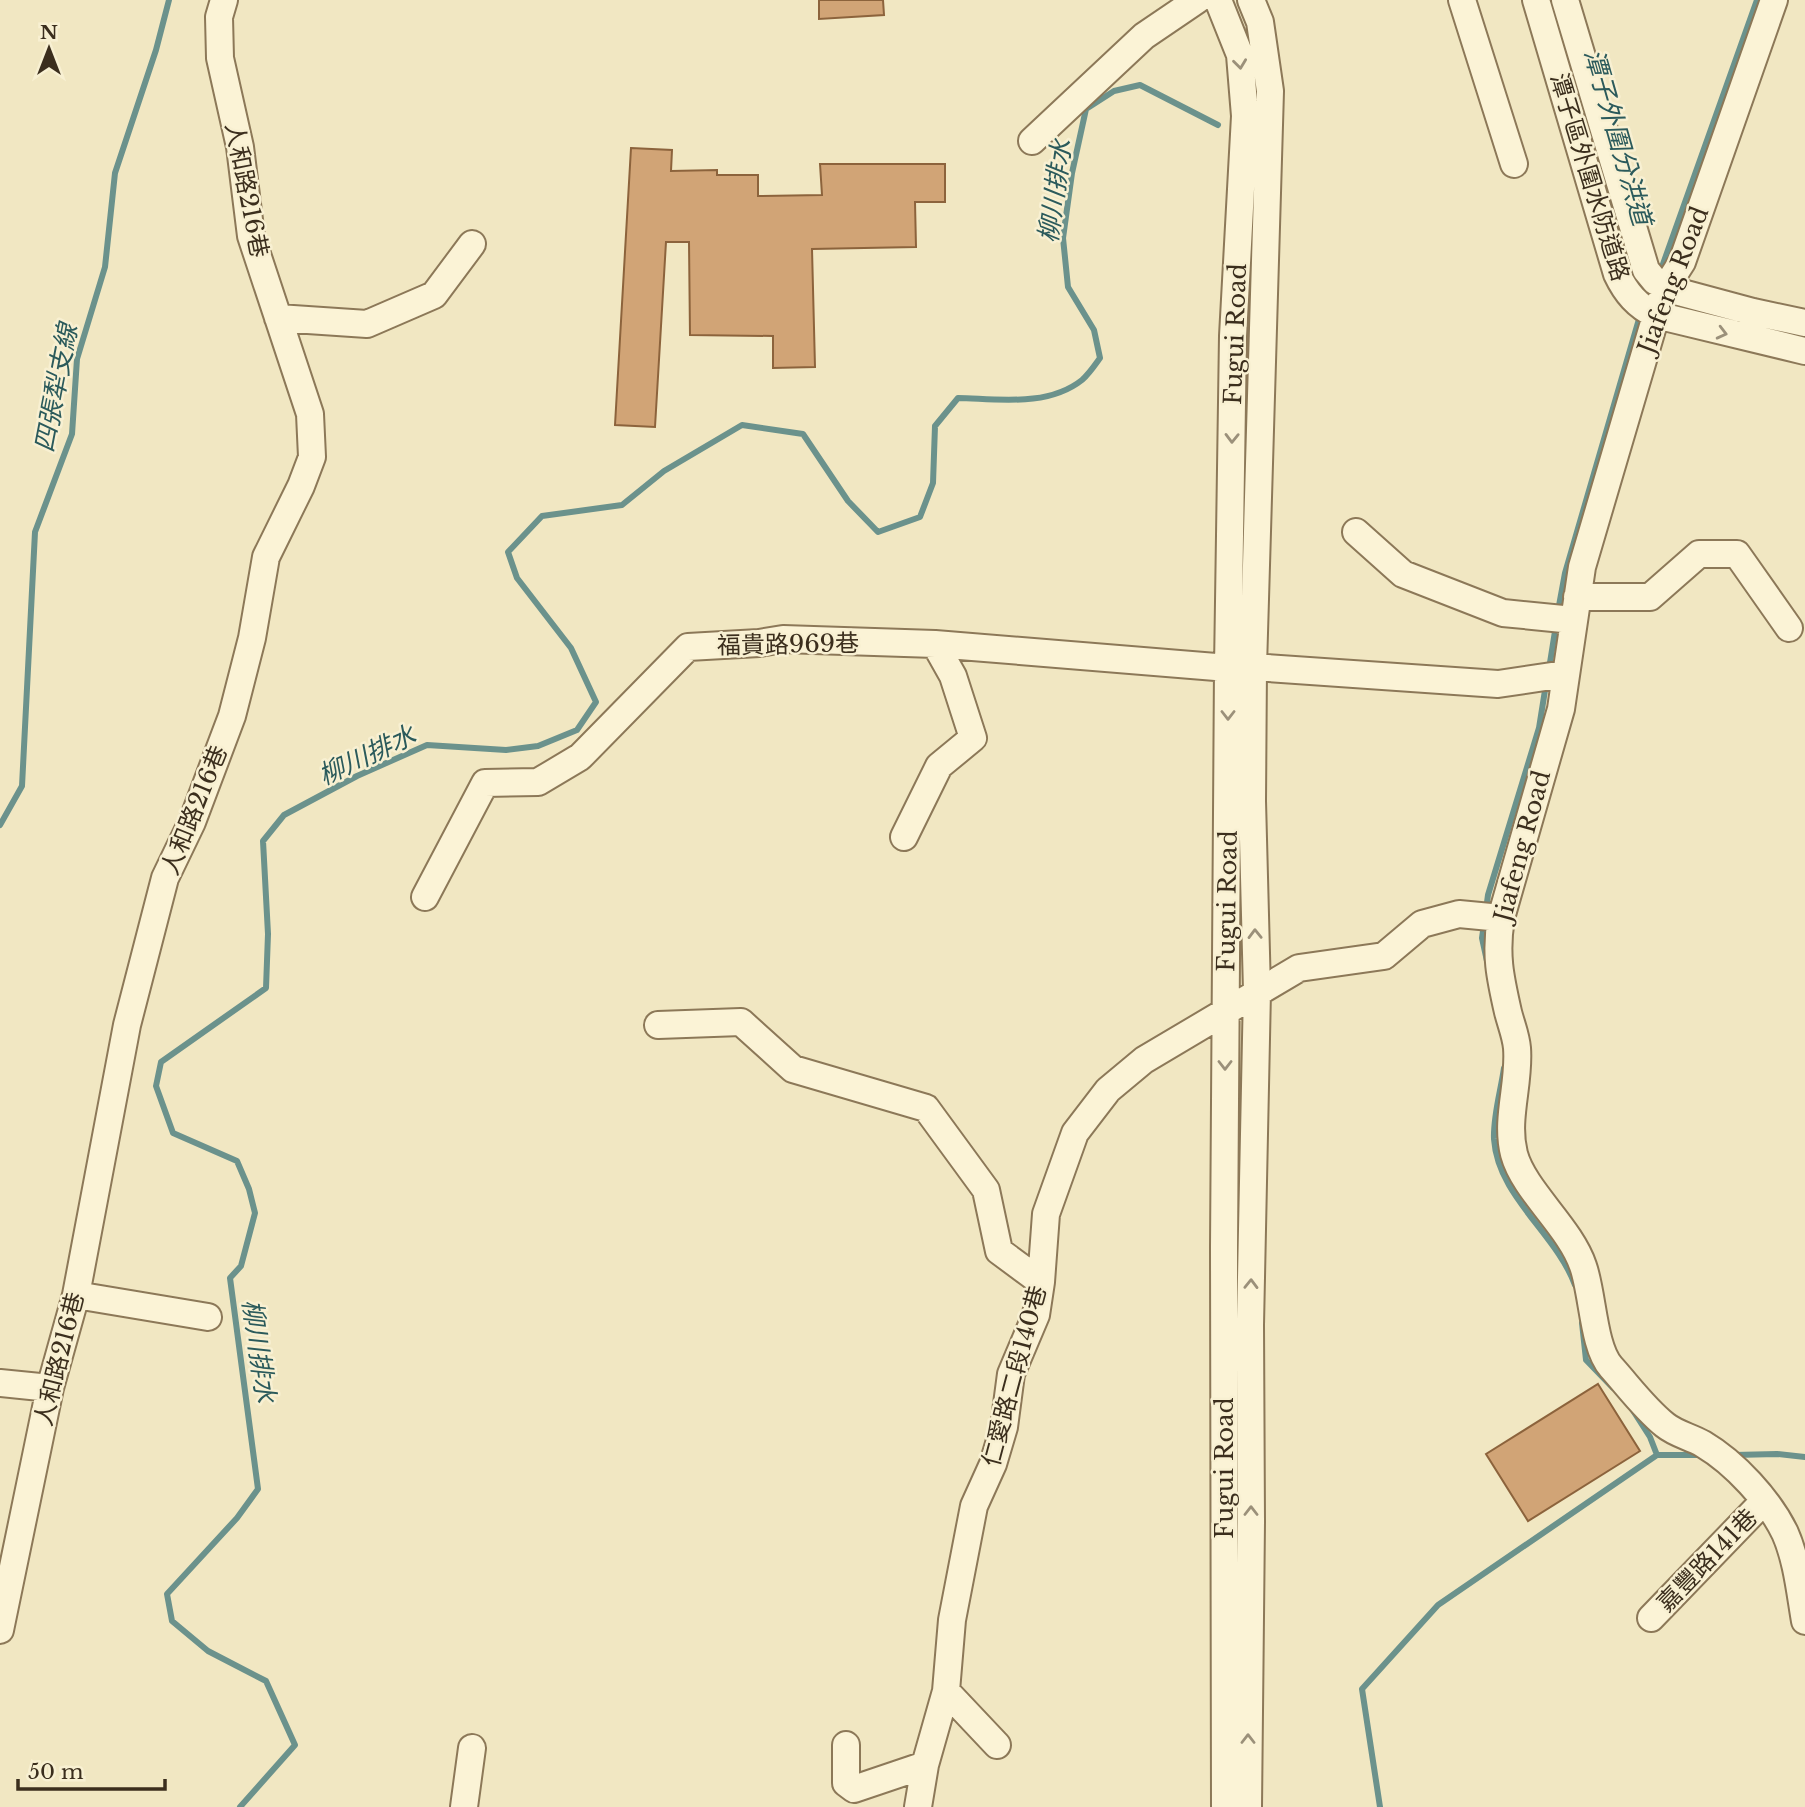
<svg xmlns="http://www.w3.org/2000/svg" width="1805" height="1807" viewBox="0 0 1805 1807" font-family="'Libre Baskerville','Noto Sans TC',serif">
	<rect width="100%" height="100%" fill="#f1e7c2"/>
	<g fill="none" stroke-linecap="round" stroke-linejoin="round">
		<!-- stream -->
		<path stroke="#6b928c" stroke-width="6" d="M 1663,264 L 1757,0
			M 1558,611 L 1565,573 L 1639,319
			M 1549,669 L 1556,625
			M 0,825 L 22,786 L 35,532 L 72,434 L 77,359 L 105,267 L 115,173 L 156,50 L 169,0
			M 1486,910 L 1488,895 L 1539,728 L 1546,684
			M 1484,924 L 1482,938 L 1487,961
			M 1504,1068 C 1501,1090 1493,1116 1494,1139 C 1498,1197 1556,1233 1575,1285
			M 1582,1323 L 1586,1360 L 1613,1388
			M 1657,1455 L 1702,1455
			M 1734,1455 L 1777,1454 L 1805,1457
			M 240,1807 L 295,1745 L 266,1681 L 208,1651 L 172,1621 L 167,1594 L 237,1518 L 258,1489 L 230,1278 L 241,1266 L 255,1213 L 249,1189 L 237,1161 L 173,1133 L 156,1086 L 161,1062 L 266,988 L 268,934 L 263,841 L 284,815 L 357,776 L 427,745 L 506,750 L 538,746 L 577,730 L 596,702 L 571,648 L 517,578 L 508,552 L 542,516 L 622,505 L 664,471 L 742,425 L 803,434 L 848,501 L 878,532 L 920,517 L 933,483 L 935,426 L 958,398 C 999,399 1048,407 1082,380 C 1089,374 1095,365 1100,358 L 1094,330 L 1068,287 L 1063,238 L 1072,173 L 1086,109 L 1114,91 L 1140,85 L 1218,125
			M 1380,1807 L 1362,1689 L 1438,1605 L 1657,1455 L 1650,1437 L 1632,1409"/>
	</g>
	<!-- building -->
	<path fill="#d1a476" stroke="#8c633c" stroke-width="2" d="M 819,0 L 883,0 L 884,15 L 819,19 Z
		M 631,148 L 672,150 L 671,171 L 717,170 L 717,175 L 758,175 L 758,196 L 822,195 L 820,164 L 945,164 L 945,202 L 915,202 L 916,247 L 812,249 L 815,367 L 773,368 L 773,336 L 690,335 L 689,242 L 666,242 L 655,427 L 615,425 Z
		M 1598,1384 L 1640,1451 L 1528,1521 L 1486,1454 Z"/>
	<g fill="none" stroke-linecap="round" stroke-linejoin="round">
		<!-- minor casing -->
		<g stroke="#8c7858" stroke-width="30">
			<path id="minor" d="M 1218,0 L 1240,55 L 1245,116 L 1233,336 L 1228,668 L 1224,1248 L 1225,1807
				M 1462,0 L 1514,164
				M 1536,0 L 1617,274 C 1626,293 1637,306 1656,315 L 1805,351
				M 1565,0 L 1646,270 L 1655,281 L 1675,291 L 1753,312 L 1805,323
				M 1774,0 L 1682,262 L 1666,287 L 1658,309 L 1582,567 L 1561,709 L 1501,918 C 1495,954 1500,977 1508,1012 C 1511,1024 1516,1036 1517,1048 C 1520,1083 1505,1119 1514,1154 C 1524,1191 1570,1227 1583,1266 C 1593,1294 1593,1347 1611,1367 C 1629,1387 1644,1408 1665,1425 C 1676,1434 1691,1437 1703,1444 C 1735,1463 1769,1500 1785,1533 C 1797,1560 1800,1592 1805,1621
				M 1032,141 L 1144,36 L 1197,0
				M 278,318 L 367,324 L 434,295 L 472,244
				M 1356,532 L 1403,574 L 1503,613 L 1573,620
				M 1577,597 L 1650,597 L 1699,554 L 1737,554 L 1789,628
				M 904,837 L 939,766 L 973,738 L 953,676 L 935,644
				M 425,897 L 485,783 L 538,782 L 580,757 L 688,647 L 759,643 L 783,639 L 935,644 L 1228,668 L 1253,667 L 1498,684 L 1565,674
				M 658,1025 L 741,1022 L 793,1069 L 926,1108 L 986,1190 L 999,1251 L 1041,1282
				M 76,1295 L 208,1317
				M 0,1383 L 50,1388
				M 1651,1618 L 1764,1501
				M 0,1630 L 50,1388 L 76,1295 L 127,1025 L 165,878 L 192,822 L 232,716 L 252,638 L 266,557 L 301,486 L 312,457 L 310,414 L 251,236 L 240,147 L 220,58 L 219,17 L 224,0
				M 946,1691 L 997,1745
				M 846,1745 L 846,1783 L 854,1789 L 925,1765
				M 464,1807 L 472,1748
				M 918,1807 L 925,1765 L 946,1691 L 952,1620 L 974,1506 L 993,1464 L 1004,1427 L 1011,1374 L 1036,1315 L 1041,1282 L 1046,1214 L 1075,1133 L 1108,1090 L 1144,1060 L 1299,968 L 1384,956 L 1422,924 L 1459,914 L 1501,918
				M 1248,1807 L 1251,1522 L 1250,1325 L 1257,991 L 1252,801 L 1253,667 L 1270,91 L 1260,22 L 1251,0"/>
		</g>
		<!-- minor -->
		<use href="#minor" stroke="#fbf3d6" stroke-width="26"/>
	</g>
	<!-- one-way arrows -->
	<defs><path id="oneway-chevron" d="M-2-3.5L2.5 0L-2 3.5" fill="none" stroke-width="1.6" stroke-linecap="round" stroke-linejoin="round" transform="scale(1.75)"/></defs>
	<g stroke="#9b907a">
		<use href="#oneway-chevron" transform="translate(1240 64) rotate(83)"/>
		<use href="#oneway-chevron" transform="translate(1722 333) rotate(14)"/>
		<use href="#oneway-chevron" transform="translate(1232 438) rotate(91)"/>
		<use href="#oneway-chevron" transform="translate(1228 715) rotate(90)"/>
		<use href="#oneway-chevron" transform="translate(1255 934) rotate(-91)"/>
		<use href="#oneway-chevron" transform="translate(1225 1065) rotate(90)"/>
		<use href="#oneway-chevron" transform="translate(1251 1284) rotate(-89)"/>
		<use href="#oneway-chevron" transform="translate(1251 1511) rotate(-90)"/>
		<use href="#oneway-chevron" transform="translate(1248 1739) rotate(-90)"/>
	</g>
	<g text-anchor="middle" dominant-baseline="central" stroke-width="5" stroke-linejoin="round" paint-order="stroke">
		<!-- street labels -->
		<g font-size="24" fill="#3b2e1d" stroke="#f8f0d2">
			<text transform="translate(1590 177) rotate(73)">潭子區外圍水防道路</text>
			<text transform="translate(247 190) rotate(79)">人和路216巷</text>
			<text transform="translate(1673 280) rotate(-69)">Jiafeng Road</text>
			<text transform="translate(1235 334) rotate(-88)">Fugui Road</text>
			<text transform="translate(788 644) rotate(-1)">福貴路969巷</text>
			<text transform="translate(194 810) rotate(-68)">人和路216巷</text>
			<text transform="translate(1522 846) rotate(-75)">Jiafeng Road</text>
			<text transform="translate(1227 901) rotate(-89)">Fugui Road</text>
			<text transform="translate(59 1359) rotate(-76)">人和路216巷</text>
			<text transform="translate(1014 1376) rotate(-75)">仁愛路二段140巷</text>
			<text transform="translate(1224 1468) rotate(-90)">Fugui Road</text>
			<text transform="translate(1707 1560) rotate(-46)">嘉豐路141巷</text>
		</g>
		<!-- water labels -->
		<g font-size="26" font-style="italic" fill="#2b5a5b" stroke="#f8f0d2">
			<text transform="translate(1618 137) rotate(74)">潭子外圍分洪道</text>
			<text transform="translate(1055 191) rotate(-82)">柳川排水</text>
			<text transform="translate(56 388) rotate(-79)">四張犁支線</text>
			<text transform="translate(367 755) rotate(-25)">柳川排水</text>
			<text transform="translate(259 1351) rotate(82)">柳川排水</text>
		</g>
	</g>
	<!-- north arrow -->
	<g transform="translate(49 49)" stroke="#f8f0d2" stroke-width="5" paint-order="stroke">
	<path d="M0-5L12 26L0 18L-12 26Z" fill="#3b2e1d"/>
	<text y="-10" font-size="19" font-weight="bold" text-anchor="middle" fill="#3b2e1d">N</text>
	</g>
	<!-- scale -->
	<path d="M18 1779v10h147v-10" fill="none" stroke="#3b2e1d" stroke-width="3.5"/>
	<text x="28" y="1779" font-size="21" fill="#3b2e1d" stroke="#f8f0d2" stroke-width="5" paint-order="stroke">50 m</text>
</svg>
